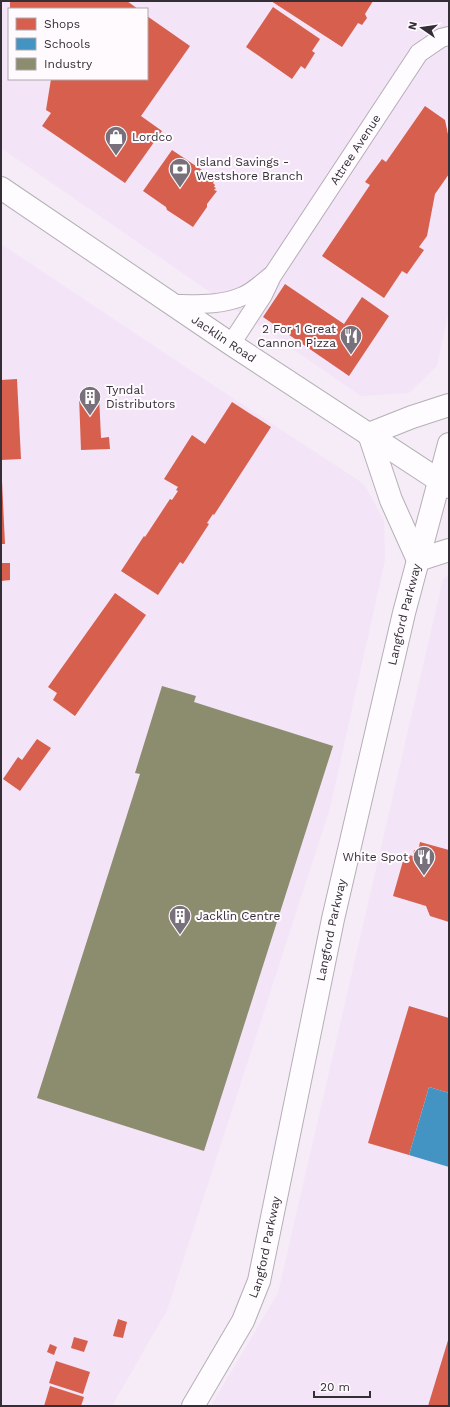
<svg xmlns="http://www.w3.org/2000/svg" width="450" height="1407" viewBox="0 0 450 1407" font-family="'Work Sans',sans-serif">
	<rect width="100%" height="100%" fill="#f5ecf7"/>
	<!-- built -->
	<path fill="#f3e4f7" fill-rule="evenodd" d="M 1,1 L 449,1 L 449,310 L 437,366 L 409,393 L 361,396 L 1,148 ZM 9,9 L 147,9 L 147,79 L 9,79 Z
		M 1,244 L 199,376 L 364,484 L 384,521 L 385,560 L 330,808 L 167,1310 L 112,1406 L 1,1406 Z
		M 449,575 L 449,1406 L 211,1406 L 278,1293 L 443,579 Z"/>
	<!-- shops -->
	<path fill="#d6604d" d="M 10,1 L 127,1 L 138,9 L 10,9 Z
		M 271,1 L 373,1 L 365,14 L 367,18 L 362,25 L 358,23 L 342,47 Z
		M 273,7 L 320,39 L 312,51 L 315,53 L 305,69 L 301,66 L 292,79 L 246,47 Z
		M 147,16 L 190,46 L 141,116 L 162,131 L 125,183 L 42,126 L 51,113 L 46,110 L 51,79 L 147,79 Z
		M 425,106 L 445,120 L 449,139 L 449,174 L 435,194 L 427,236 L 419,247 L 424,250 L 407,274 L 402,271 L 384,298 L 322,256 L 370,185 L 365,182 L 382,159 L 386,162 Z
		M 172,150 L 214,178 L 212,180 L 214,181 L 213,183 L 215,185 L 214,187 L 216,188 L 214,190 L 217,191 L 207,204 L 207,207 L 193,227 L 167,210 L 166,207 L 143,191 Z
		M 285,284 L 344,324 L 362,297 L 389,316 L 349,376 L 263,317 Z
		M 17,379 L 21,459 L 1,460 L 1,380 Z
		M 99,395 L 101,438 L 109,437 L 110,449 L 81,450 L 79,396 Z
		M 232,402 L 271,427 L 214,515 L 213,514 L 207,523 L 209,524 L 183,564 L 180,562 L 158,595 L 121,571 L 144,536 L 145,537 L 170,499 L 172,500 L 178,491 L 176,490 L 178,487 L 164,479 L 192,435 L 205,444 Z
		M 1,481 L 2,481 L 5,544 L 1,544 Z
		M 1,563 L 10,563 L 10,580 L 1,581 Z
		M 115,593 L 146,615 L 75,716 L 53,700 L 57,693 L 48,687 Z
		M 37,739 L 51,748 L 20,791 L 3,779 L 18,757 L 22,760 Z
		M 420,842 L 449,850 L 449,922 L 430,916 L 426,906 L 393,896 L 405,854 L 413,856 L 414,850 L 418,851 Z
		M 409,1006 L 449,1018 L 449,1093 L 429,1087 L 409,1155 L 368,1143 Z
		M 118,1319 L 127,1322 L 123,1338 L 113,1336 Z
		M 74,1337 L 88,1341 L 84,1352 L 71,1348 Z
		M 449,1337 L 449,1406 L 428,1406 Z
		M 50,1344 L 57,1347 L 54,1355 L 47,1352 Z
		M 56,1361 L 90,1372 L 83,1394 L 49,1383 Z
		M 50,1386 L 84,1397 L 81,1406 L 44,1406 Z"/>
	<!-- schools -->
	<path fill="#4393c3" d="M 429,1087 L 449,1093 L 449,1167 L 409,1155 Z"/>
	<!-- industry -->
	<path fill="#8c8c6e" d="M 162,686 L 196,696 L 194,702 L 333,746 L 204,1151 L 37,1098 L 140,774 L 135,773 Z"/>
	<g fill="none" stroke-linecap="round" stroke-linejoin="round">
		<!-- street casing -->
		<g stroke="#b5aeb7" stroke-width="20">
			<g id="street">
				<path d="M 172,304 C 195,304 221,306 243,296 C 253,292 262,283 271,276"/>
				<path id="s1" d="M 231,344 L 263,295 L 272,276 L 419,53 L 441,38 L 449,36"/>
			</g>
		</g>
		<!-- secondary casing -->
		<g stroke="#b5aeb7" stroke-width="24">
			<g id="secondary">
				<path id="s2" d="M 1,188 L 231,344 L 449,487"/>
				<path d="M 369,434 L 391,500 L 418,560"/>
				<path d="M 369,434 L 412,417 L 449,405"/>
				<path d="M 418,560 L 449,550"/>
				<path id="s3" d="M 193,1406 L 243,1321 L 259,1281 L 333,919 L 404,613 L 449,444"/>
			</g>
		</g>
		<!-- street -->
		<use href="#street" stroke="#fefcfe" stroke-width="18"/>
		<!-- secondary -->
		<use href="#secondary" stroke="#fefcfe" stroke-width="22"/>
	</g>
	<!-- icons -->
	<defs>
		<g id="shop-pin" transform="scale(1.15)"><path d="M0 17L-7.5 6A9.5 9.5 0 1 1 7.5 6Z" fill="#78707a" stroke="#fefafe"/><path d="M-5-2.5h2.3a2.7 3.5 0 0 1 5.4 0H5L5.5 6h-11ZM-1.5-2.5h3a1.5 2.3 0 0 0-3 0Z" fill="#fff"/></g>
		<g id="bank-pin" transform="scale(1.15)"><path d="M0 17L-7.5 6A9.5 9.5 0 1 1 7.5 6Z" fill="#78707a" stroke="#fefafe"/><path d="M-6-4H6V4H-6ZM0-2.3a2.3 2.3 0 1 0 0 4.6a2.3 2.3 0 1 0 0-4.6Z" fill="#fff"/></g>
		<g id="restaurant-pin" transform="scale(1.15)"><path d="M0 17L-7.5 6A9.5 9.5 0 1 1 7.5 6Z" fill="#78707a" stroke="#fefafe"/><path d="M-5-6h1v4h1v-4h1v4h1v-4h1v5L-1.5 .5V6h-2V.5L-5-1ZM5-6V6H3V1.5H1.5Q1.5-4 5-6Z" fill="#fff"/></g>
		<g id="building-pin" transform="scale(1.15)"><path d="M0 17L-7.5 6A9.5 9.5 0 1 1 7.5 6Z" fill="#78707a" stroke="#fefafe"/><path d="M-4-6H4V6H1V3H-1V6H-4ZM-2.5-4.3h1.7v1.8h-1.7ZM.8-4.3h1.7v1.8H.8ZM-2.5-1h1.7V.8h-1.7ZM.8-1h1.7V.8H.8Z" fill="#fff"/></g>
	</defs>
	<g fill-rule="evenodd">
		<use href="#shop-pin" x="116" y="137"/>
		<use href="#bank-pin" x="180" y="169"/>
		<use href="#restaurant-pin" x="351" y="336"/>
		<use href="#building-pin" x="90" y="397"/>
		<use href="#restaurant-pin" x="424" y="857"/>
		<use href="#building-pin" x="180" y="916"/>
	</g>
	<g text-anchor="middle" dominant-baseline="central" stroke-width="4" stroke-linejoin="round" paint-order="stroke">
		<!-- poi labels -->
		<g font-size="12" fill="#342e36" stroke="#fefafe" text-anchor="start">
			<text x="132" y="137">Lordco</text>
			<text x="196" y="162">Island Savings -<tspan x="196" dy="14">Westshore Branch</tspan></text>
			<text x="336" y="329" text-anchor="end">2 For 1 Great<tspan x="336" dy="14">Cannon Pizza</tspan></text>
			<text x="106" y="390">Tyndal<tspan x="106" dy="14">Distributors</tspan></text>
			<text x="408" y="857" text-anchor="end">White Spot</text>
			<text x="196" y="916">Jacklin Centre</text>
		</g>
		<!-- street labels -->
		<g font-size="12" fill="#342e36" stroke="#fefafe">
			<text stroke="none"><textPath href="#s1" startOffset="231">Attree Avenue</textPath></text>
			<text stroke="none"><textPath href="#s2" startOffset="269">Jacklin Road</textPath></text>
			<text stroke="none"><textPath href="#s3" startOffset="824">Langford Parkway</textPath></text>
			<text stroke="none"><textPath href="#s3" startOffset="500">Langford Parkway</textPath></text>
			<text stroke="none"><textPath href="#s3" startOffset="176">Langford Parkway</textPath></text>
		</g>
	</g>
	<!-- border -->
	<rect width="450" height="1407" fill="none" stroke="#342e36" stroke-width="4"/>
	<!-- legend -->
	<rect x="8" y="8" width="140" height="72" fill="#fefafe" stroke="#ada8ae"/>
	<rect x="16" y="18" width="20" height="12" fill="#d6604d" stroke="#ada8ae"/>
	<text x="44" y="28" font-size="12" fill="#342e36">Shops</text>
	<rect x="16" y="38" width="20" height="12" fill="#4393c3" stroke="#ada8ae"/>
	<text x="44" y="48" font-size="12" fill="#342e36">Schools</text>
	<rect x="16" y="58" width="20" height="12" fill="#8c8c6e" stroke="#ada8ae"/>
	<text x="44" y="68" font-size="12" fill="#342e36">Industry</text>
	<!-- north arrow -->
	<g transform="translate(422 28) rotate(283)" stroke="#fefafe" stroke-width="3" paint-order="stroke">
	<path d="M0-3L7 15L0 10L-7 15Z" fill="#342e36"/>
	<text y="-6" font-size="11" font-weight="bold" text-anchor="middle" fill="#342e36">N</text>
	</g>
	<!-- scale -->
	<path d="M314 1391v6h56v-6" fill="none" stroke="#342e36" stroke-width="2"/>
	<text x="320" y="1391" font-size="12" fill="#342e36" stroke="#fefafe" stroke-width="3" paint-order="stroke">20 m</text>
</svg>
